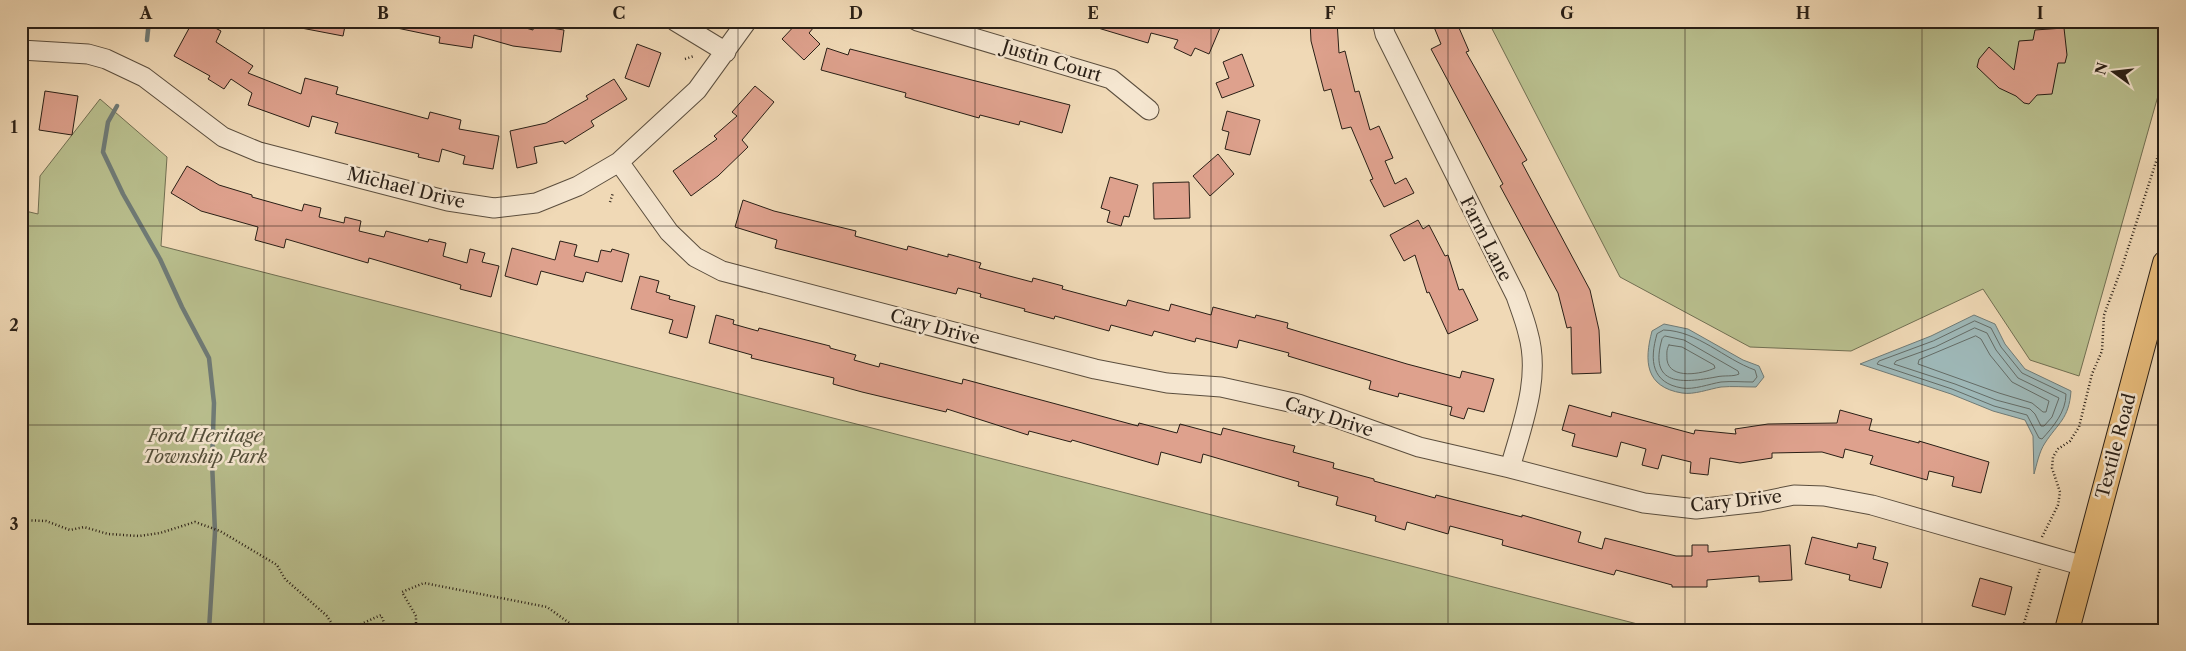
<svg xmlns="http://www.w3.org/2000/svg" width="2186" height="651" viewBox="0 0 2186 651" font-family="'Libre Caslon Text',serif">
	<rect width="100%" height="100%" fill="#f0d9b6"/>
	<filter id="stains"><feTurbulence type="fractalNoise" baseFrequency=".004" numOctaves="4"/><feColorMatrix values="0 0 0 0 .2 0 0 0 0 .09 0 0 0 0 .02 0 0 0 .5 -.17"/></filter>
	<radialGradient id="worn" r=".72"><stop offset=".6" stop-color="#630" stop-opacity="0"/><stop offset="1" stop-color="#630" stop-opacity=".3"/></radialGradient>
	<!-- green -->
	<path fill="#b9bf8e" stroke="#716f52" d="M 1488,21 L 2165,22 L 2165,71 L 2079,376 L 2030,360 L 1983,289 L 1851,351 L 1750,347 L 1620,277 Z
		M 100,99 L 167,157 L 161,246 L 1661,630 L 21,630 L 21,210 L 38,214 L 40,176 Z"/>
	<!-- water -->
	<path fill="#9eb8b8" stroke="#6f7b77" d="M 1974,315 L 1995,324 L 2005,344 L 2025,369 L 2071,391 C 2069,419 2058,423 2045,443 C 2039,452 2037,464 2034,474 L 2033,436 L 2025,420 L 1993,411 L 1951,394 L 1860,364 L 1931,336 Z
		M 1664,324 L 1688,329 L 1743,360 L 1759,366 L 1764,377 L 1756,387 C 1744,387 1732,386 1721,387 C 1709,389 1694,395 1682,393 C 1645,387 1644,361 1652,331 Z"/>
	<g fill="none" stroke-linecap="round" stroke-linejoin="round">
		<!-- shore -->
		<path stroke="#646c67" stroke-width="1" d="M 1975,321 L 1991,328 L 2001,347 L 2022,373 L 2066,394 C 2066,412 2053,427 2042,439 L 2039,438 L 2027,415 L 1994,406 L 1952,389 L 1877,364 L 1879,361 L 1933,341 Z
			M 1975,328 L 1987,333 L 1996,350 L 2018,378 L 2059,398 L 2052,417 L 2044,426 L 2041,426 L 2035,414 L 2030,409 L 1996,400 L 1955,384 L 1894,364 L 1896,361 L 1935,347 Z
			M 1664,330 C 1698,331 1724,359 1755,370 L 1757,377 L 1753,382 C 1742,382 1732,381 1721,382 C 1709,384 1694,390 1682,388 C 1652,383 1649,361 1657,334 Z
			M 1665,336 L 1684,340 L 1738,371 L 1739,374 C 1733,377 1724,375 1716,377 C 1683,383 1648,387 1662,339 Z
			M 1976,336 L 1981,339 L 1990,355 L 2012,382 L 2049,401 L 2046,412 L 2043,412 L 2032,403 L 1999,393 L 1918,364 L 1919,360 Z
			M 1669,345 L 1682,347 L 1714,365 L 1715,368 C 1702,374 1670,380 1667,360 C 1667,354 1666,350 1669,345 Z"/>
		<!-- stream -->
		<path stroke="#6f7b77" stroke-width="4.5" d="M 147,40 L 149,21
			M 117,106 L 108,122 L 103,152 L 123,194 L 160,259 L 182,307 L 209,358 L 214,403 L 212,462 L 215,532 L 209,630"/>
	</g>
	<!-- building -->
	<path fill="#dea18d" stroke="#291f16" d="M 193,21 L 202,21 L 221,31 L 216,42 L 253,66 L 248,73 L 301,94 L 305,78 L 338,87 L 336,94 L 428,119 L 430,112 L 461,120 L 459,129 L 499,136 L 493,169 L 463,164 L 465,156 L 442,149 L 439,162 L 418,157 L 419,154 L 335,133 L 338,123 L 312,116 L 309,127 L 248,105 L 252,93 L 231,79 L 224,89 L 208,79 L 210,76 L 174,56 Z
		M 297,21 L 346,21 L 343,36 L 296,27 Z
		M 392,21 L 501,21 L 533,30 L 534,21 L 552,21 L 551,28 L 564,30 L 561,52 L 513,46 L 474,35 L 472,48 L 439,43 L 440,37 L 392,27 Z
		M 799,21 L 808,21 L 814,27 L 809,33 L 820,44 L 804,60 L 782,39 Z
		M 1089,21 L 1204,21 L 1220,28 L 1209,54 L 1195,48 L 1191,56 L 1174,48 L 1178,40 L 1151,33 L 1148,43 L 1088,25 Z
		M 1310,21 L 1337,21 L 1339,53 L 1345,51 L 1355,92 L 1359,91 L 1370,130 L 1379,126 L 1393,158 L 1385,161 L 1395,184 L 1406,178 L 1414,193 L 1384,207 L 1370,180 L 1373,179 L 1351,127 L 1342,129 L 1331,89 L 1324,91 L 1311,41 Z
		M 1448,21 L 1456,21 L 1469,51 L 1466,52 L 1527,160 L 1522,163 L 1590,290 L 1599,330 L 1601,373 L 1572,374 L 1571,327 L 1567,328 L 1558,293 L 1500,186 L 1503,184 L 1431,49 L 1441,44 L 1434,27 Z
		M 2064,28 L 2067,55 L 2065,63 L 2058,63 L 2052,94 L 2037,95 L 2029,104 L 2024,103 L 2016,96 L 1999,88 L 1977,67 L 1979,59 L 1989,47 L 2014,70 L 2019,41 L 2033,40 L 2035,30 Z
		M 637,44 L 661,53 L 649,87 L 625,78 Z
		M 827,48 L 848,55 L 850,49 L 1070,105 L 1062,133 L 1020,121 L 1019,125 L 980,115 L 979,118 L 905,97 L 906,93 L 821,70 Z
		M 1242,54 L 1254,86 L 1222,98 L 1216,83 L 1229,78 L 1223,62 Z
		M 614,79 L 627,99 L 591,121 L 594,126 L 565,144 L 563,141 L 534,147 L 537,163 L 517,168 L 510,131 L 546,123 L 588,99 L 586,96 Z
		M 755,86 L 774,102 L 742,140 L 748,147 L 718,176 L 691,196 L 673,171 L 717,139 L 714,136 L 737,116 L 732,112 Z
		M 45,91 L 78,96 L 72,135 L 39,130 Z
		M 1227,111 L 1260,120 L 1250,155 L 1225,149 L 1229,132 L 1222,130 Z
		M 1218,154 L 1234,174 L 1210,196 L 1193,176 Z
		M 187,166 L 219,185 L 252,195 L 252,197 L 302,211 L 304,204 L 321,208 L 319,217 L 344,223 L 345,217 L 361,221 L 359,231 L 384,237 L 386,231 L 428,242 L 429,239 L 446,243 L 443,256 L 467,263 L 470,249 L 485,253 L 482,262 L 499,266 L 491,297 L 460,289 L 461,285 L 369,258 L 368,263 L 286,239 L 284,248 L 255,240 L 258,227 L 201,211 L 171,193 Z
		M 1110,177 L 1138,185 L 1129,217 L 1124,216 L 1121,226 L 1107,222 L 1110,211 L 1101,208 Z
		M 1189,182 L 1190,218 L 1154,219 L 1153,183 Z
		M 743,200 L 774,211 L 856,231 L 855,236 L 907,250 L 908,246 L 948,257 L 948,254 L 981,263 L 979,268 L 1032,282 L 1033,278 L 1063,286 L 1062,289 L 1126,306 L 1128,300 L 1169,311 L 1171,304 L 1211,315 L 1213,307 L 1255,318 L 1256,315 L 1288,323 L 1287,328 L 1407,364 L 1460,378 L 1462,371 L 1494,379 L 1484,412 L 1468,408 L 1464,419 L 1450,415 L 1452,407 L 1399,393 L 1398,397 L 1369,389 L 1371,381 L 1288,356 L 1289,353 L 1239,340 L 1237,348 L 1196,338 L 1195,342 L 1154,331 L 1152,336 L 1111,325 L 1109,331 L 1055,316 L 1054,319 L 1024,311 L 1025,309 L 980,297 L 981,294 L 958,288 L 956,294 L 775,248 L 777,240 L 735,227 Z
		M 1418,220 L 1423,229 L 1429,225 L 1445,256 L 1448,255 L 1459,290 L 1463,289 L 1478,320 L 1448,334 L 1429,292 L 1427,293 L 1415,255 L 1404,261 L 1390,235 Z
		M 560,241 L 577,245 L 574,256 L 598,262 L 601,250 L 611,252 L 612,249 L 629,254 L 622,282 L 586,272 L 583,282 L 541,271 L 537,285 L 505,276 L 512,248 L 555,260 Z
		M 640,276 L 659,281 L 656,292 L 670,296 L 669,299 L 695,306 L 687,338 L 669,333 L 673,320 L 631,309 Z
		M 716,315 L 734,320 L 733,324 L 758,331 L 759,328 L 830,346 L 830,348 L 856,355 L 854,360 L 879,367 L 880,363 L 962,384 L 963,379 L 1138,426 L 1139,423 L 1177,433 L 1180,424 L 1221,435 L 1223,428 L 1266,439 L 1295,446 L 1293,452 L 1334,463 L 1333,468 L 1374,479 L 1374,481 L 1435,498 L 1436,495 L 1522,517 L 1522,515 L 1581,532 L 1578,542 L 1602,549 L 1605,538 L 1676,556 L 1692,556 L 1692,545 L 1708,545 L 1708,552 L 1790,545 L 1792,580 L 1759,582 L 1759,576 L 1707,580 L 1707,587 L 1672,587 L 1672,585 L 1616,570 L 1614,575 L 1502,545 L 1503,540 L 1450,526 L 1448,534 L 1407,522 L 1405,530 L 1375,521 L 1376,516 L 1336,505 L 1338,497 L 1298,486 L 1299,482 L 1203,454 L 1201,463 L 1161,452 L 1158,465 L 1072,440 L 1071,442 L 1029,431 L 1028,435 L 947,409 L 946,412 L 862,392 L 833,384 L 834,378 L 751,358 L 752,355 L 709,343 Z
		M 1569,405 L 1611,417 L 1612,412 L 1694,434 L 1695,430 L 1736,434 L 1735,429 L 1768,424 L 1837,423 L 1840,410 L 1872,419 L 1869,430 L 1919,443 L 1919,441 L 1989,462 L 1981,493 L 1952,486 L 1954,477 L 1929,471 L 1927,480 L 1870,464 L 1873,456 L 1845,449 L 1843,458 L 1822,452 L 1772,453 L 1772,458 L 1740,463 L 1710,458 L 1708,475 L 1690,473 L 1691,462 L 1662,455 L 1658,469 L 1642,465 L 1646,449 L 1621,442 L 1617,457 L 1572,446 L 1575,434 L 1562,430 Z
		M 1812,537 L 1857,548 L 1858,543 L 1876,547 L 1873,559 L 1888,563 L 1881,588 L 1849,580 L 1850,575 L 1805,564 Z
		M 1980,578 L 2012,587 L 2005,615 L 1972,606 Z"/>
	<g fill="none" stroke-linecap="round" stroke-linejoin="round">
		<!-- minor casing -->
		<g stroke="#5b4e3e" stroke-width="21">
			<path id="minor" d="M 675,21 L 726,52
				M 917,21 L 1111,79 L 1149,110
				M 1382,21 L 1385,34 L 1516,296 C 1520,308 1525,320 1528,333 C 1541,378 1522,425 1510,468
				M 21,50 L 88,54 L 106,59 L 144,77 L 223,137 L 259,152 L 448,201 L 494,208 L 536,203 L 578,186 L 619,162 L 697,90 L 747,21
				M 619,162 L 669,232 L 695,257 L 722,271 L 1095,369 L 1167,383 L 1221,387 L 1298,404 L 1419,447 L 1510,468 L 1644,503 L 1696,509 L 1760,502 L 1794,495 L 1824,496 L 1872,505 L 2084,566"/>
		</g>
		<!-- major casing -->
		<g stroke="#291f16" stroke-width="26">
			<path id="major" d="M 2067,630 L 2165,263"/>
		</g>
		<!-- path -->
		<path stroke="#291f16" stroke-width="2.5" stroke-dasharray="1 2.5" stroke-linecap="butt" d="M 685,59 L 694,56
			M 21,76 L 26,66
			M 610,202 L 613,193
			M 21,520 L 46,521 L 70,530 L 84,527 L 108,534 L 139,536 L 160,533 L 195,522 L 220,531 L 277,565 L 285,579 L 327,616 L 336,630
			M 2042,537 L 2058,505 L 2060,492 L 2052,468 L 2053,457 L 2058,449 L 2070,441 L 2079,427 L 2092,374 L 2102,351 L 2104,315 L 2122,267 L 2165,134
			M 348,630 L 381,615 L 387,630
			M 416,630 L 416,616 L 402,592 L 424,583 L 547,607 L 579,630
			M 2022,630 L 2040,569"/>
		<!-- minor -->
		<use href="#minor" stroke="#f5e6d0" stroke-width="19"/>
		<!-- major -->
		<use href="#major" stroke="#e8bc7b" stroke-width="24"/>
	</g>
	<!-- grid -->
	<path fill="none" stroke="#291f16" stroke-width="1" stroke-opacity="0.55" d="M 264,21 L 264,630M 501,21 L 501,630M 738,21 L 738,630M 975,21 L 975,630M 1211,21 L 1211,630M 1448,21 L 1448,630M 1685,21 L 1685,630M 1922,21 L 1922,630M 21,226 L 2165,226M 21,425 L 2165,425"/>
	<g text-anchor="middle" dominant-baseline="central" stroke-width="5" stroke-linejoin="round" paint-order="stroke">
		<!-- street labels -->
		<g font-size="18" fill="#291f16" stroke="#f5e6d0">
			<text transform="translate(1052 61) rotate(17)">Justin Court</text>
			<text transform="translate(406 188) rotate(14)">Michael Drive</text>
			<text transform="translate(1486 239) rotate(63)">Farm Lane</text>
			<text transform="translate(935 327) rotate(15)">Cary Drive</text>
			<text transform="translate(1329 417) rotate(18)">Cary Drive</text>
			<text transform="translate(2116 446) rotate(-75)">Textile Road</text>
			<text transform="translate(1736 501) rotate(-6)">Cary Drive</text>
		</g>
		<!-- park labels -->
		<g font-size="18" font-style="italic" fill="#544f3a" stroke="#f5e6d0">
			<text x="205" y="436">Ford Heritage<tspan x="205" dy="21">Township Park</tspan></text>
		</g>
	</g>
	<!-- margin -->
	<rect width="2186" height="651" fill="none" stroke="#f0d9b6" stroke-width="55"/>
	<!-- north arrow -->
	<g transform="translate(2114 72) rotate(285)" stroke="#f5e6d0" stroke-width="4" paint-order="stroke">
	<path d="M0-4L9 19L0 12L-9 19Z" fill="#291f16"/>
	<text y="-8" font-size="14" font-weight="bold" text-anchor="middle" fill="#291f16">N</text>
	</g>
	<rect x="28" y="28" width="2130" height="596" fill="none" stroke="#291f16" stroke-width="2"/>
	<g font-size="16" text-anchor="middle" font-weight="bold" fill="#291f16">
		<text x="146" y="19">A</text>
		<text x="383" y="19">B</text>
		<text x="619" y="19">C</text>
		<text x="856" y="19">D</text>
		<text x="1093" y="19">E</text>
		<text x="1330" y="19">F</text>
		<text x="1567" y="19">G</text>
		<text x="1803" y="19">H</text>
		<text x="2040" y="19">I</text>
		<text x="14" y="133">1</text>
		<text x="14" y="331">2</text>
		<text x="14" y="530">3</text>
	</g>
	<rect width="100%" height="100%" filter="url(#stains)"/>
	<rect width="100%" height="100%" fill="url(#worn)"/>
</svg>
